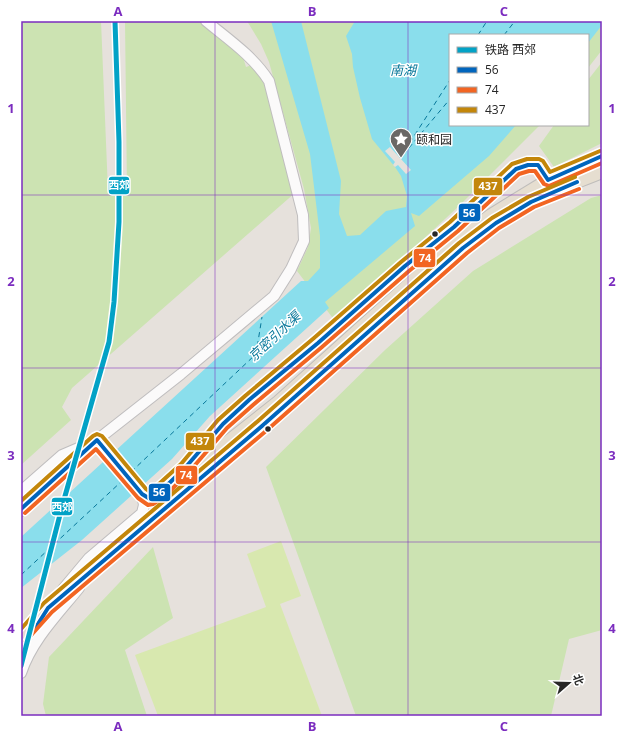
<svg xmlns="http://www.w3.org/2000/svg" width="623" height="737" viewBox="0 0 623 737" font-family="'Open Sans','Noto Sans SC',sans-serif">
	<rect width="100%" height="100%" fill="#e6e1dc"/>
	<!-- green -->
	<path fill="#cce3b2" d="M 21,21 L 101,21 L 108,191 L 127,192 L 125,21 L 204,21 L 242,54 L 246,67 L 252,65 L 268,83 L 296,192 L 72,388 L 62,407 L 71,420 L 21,465 Z
		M 247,21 L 602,21 L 602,50 L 588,68 L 588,35 L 450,35 L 450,125 L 540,125 L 459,206 L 335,321 L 297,271 L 308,247 L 311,228 L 304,189 L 269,62 L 261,44 Z
		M 602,62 L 602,143 L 554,167 L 539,146 L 554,125 L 588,125 L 588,80 Z
		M 602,195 L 602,630 L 569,639 L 551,716 L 356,716 L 266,467 L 385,350 L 473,271 L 591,198 Z
		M 153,547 L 173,618 L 125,650 L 147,716 L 46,716 L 43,704 L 49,657 Z"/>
	<!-- pitch -->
	<path fill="#d8e8af" d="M 281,541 L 301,596 L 280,604 L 322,716 L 158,716 L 135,655 L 266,607 L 247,554 Z"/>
	<!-- water -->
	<path fill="#8adeec" d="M 271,21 L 301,21 L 341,181 L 339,214 L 347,236 L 360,235 L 386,211 L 406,207 L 407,196 L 401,176 L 395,167 L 372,139 L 360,98 L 353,67 L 352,54 L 346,36 L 355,21 L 602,21 L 602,25 L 588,43 L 588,35 L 450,35 L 450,125 L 516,125 L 489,156 L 419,216 L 411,213 L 415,226 L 325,302 L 329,308 L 210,416 L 172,459 L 82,540 L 21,588 L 21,537 L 301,281 L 308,281 L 320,268 L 320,236 L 310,154 Z"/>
	<!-- pier -->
	<path fill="#e6e1dc" d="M 390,147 L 411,170 L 406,174 L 398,165 L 395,167 L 393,165 L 395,162 L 385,151 Z"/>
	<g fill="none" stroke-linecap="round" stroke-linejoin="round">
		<!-- ferry -->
		<path stroke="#07779a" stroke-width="1" stroke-dasharray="5 4" stroke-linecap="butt" d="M 478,35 L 487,21
			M 504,35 L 515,21
			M 403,155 L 450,99
			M 400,158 L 450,80
			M 131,472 L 256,354 L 262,317
			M 21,575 L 123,480"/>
		<!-- minor casing -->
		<g stroke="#bfbdbe" stroke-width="12">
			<path id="minor" d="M 21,491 L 62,455 L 97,440 L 181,374 L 274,296 L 291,269 L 304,241 L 303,215 L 269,81 C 253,56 228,39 206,21
				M 150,499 L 160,492 L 185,468 L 223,424 L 249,400 L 318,343 L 405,266 L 454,227 L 516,169 L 528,165 L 538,165 L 551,186
				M 63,589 L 89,558 L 142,513 L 144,505 L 142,494
				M 21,673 C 32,640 58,614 79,588"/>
		</g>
		<!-- major casing -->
		<g stroke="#bfbdbb" stroke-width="14">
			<path id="major" d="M 413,291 C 451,259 487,226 531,202 C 553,190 578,182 602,172
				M 97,440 L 142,494 L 150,499 L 164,498 L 207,458 L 278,402 L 458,240 L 491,215 L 548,180 L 602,156
				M 157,516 L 282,408"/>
		</g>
		<!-- highway casing -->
		<g stroke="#bfbdbb" stroke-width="16">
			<path id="highway" d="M 21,509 L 97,440
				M 21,638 L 48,608 L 157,516"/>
		</g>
		<!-- minor -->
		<use href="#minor" stroke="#fbfafa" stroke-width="10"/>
		<!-- major -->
		<use href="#major" stroke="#e6ded0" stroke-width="12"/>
		<!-- highway -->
		<use href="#highway" stroke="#e8d8d1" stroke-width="14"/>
		<!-- bus-1 casing -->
		<g stroke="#fff" stroke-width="7">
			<path id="bus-1" d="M 21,509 L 97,440 L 142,494 L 150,499 L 160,492 L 185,468 L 223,424 L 249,400 L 318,343 L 405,266 L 454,227 L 516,169 L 528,165 L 538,165 L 548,180 L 602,156
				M 21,651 L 48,608 L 262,426 L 463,248 L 496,223 L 531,202 L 577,182"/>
		</g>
		<!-- bus-2 casing -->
		<g stroke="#fff" stroke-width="7">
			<path id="bus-2" d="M 25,513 L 96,449 L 138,498 L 148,505 L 153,504 L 164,497 L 189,472 L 227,428 L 253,405 L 322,347 L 409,271 L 458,231 L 519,174 L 529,171 L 535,171 L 544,184 L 549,186 L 602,163
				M 25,642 L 52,612 L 266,431 L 467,253 L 499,228 L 534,207 L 579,189"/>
		</g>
		<!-- bus-3 casing -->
		<g stroke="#fff" stroke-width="7">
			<path id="bus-3" d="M 21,501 L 93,436 L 97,434 L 102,436 L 146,489 L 150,492 L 181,464 L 218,420 L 245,396 L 314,338 L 401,262 L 450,222 L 512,164 L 527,159 L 539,159 L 543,161 L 550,172 L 600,151
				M 21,629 L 44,603 L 258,421 L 459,243 L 492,218 L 528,197 L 575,177"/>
		</g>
		<!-- bus-1 -->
		<use href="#bus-1" stroke="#0065bd" stroke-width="4"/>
		<!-- bus-2 -->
		<use href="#bus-2" stroke="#f26522" stroke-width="4"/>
		<!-- bus-3 -->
		<use href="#bus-3" stroke="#c3860a" stroke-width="4"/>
		<!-- rail-1 casing -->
		<g stroke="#fff" stroke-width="8">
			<path id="rail-1" d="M 21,666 L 63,503 L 109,342 L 114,302 L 119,222 L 119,142 L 115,21"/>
		</g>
		<!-- rail-1 -->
		<use href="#rail-1" stroke="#02a2c6" stroke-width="5"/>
	</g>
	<!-- grid -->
	<path fill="none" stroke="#7b2cbf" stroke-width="1" stroke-opacity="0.55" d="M 215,21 L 215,716M 408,21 L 408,716M 21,195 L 602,195M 21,368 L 602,368M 21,542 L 602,542"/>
	<!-- icons -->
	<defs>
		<g id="sight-pin" transform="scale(1.15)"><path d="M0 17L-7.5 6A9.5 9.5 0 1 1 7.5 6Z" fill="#6a6866" stroke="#fff"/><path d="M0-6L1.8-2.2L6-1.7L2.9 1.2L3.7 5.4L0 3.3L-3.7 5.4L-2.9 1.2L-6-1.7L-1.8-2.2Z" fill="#fff"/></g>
	</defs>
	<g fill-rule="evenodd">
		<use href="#sight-pin" x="401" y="139"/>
	</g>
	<!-- markers -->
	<g fill="#272727" stroke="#fff" stroke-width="1.5">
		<circle cx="435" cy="234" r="3.5"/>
		<circle cx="268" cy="429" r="3.5"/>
	</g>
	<g text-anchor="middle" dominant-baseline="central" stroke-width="3" stroke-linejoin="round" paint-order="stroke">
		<!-- poi labels -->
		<g font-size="12" fill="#272727" stroke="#fff" text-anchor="start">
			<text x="416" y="139">颐和园</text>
		</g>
		<!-- water labels -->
		<g font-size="13" font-style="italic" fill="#07779a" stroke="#fff">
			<text x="403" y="70">南湖</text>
			<text transform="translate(274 336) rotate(-43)">京密引水渠</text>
		</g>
	</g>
	<g stroke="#fff" stroke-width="1.5">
		<rect x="108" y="176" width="22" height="19" rx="4" fill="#02a2c6"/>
		<rect x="473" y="177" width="30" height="19" rx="4" fill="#c3860a"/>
		<rect x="458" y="203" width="23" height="19" rx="4" fill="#0065bd"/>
		<rect x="413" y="248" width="23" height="20" rx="4" fill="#f26522"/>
		<rect x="185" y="432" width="30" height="19" rx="4" fill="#c3860a"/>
		<rect x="175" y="465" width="23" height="20" rx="4" fill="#f26522"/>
		<rect x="148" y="483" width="23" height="19" rx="4" fill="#0065bd"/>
		<rect x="51" y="497" width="22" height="19" rx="4" fill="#02a2c6"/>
	</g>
	<g font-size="11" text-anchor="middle" font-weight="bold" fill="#fff">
		<text x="119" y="189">西郊</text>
		<text x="488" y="190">437</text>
		<text x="469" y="217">56</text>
		<text x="425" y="262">74</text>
		<text x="200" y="445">437</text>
		<text x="186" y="479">74</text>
		<text x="159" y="496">56</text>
		<text x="62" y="511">西郊</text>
	</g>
	<!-- border -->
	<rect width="623" height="737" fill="none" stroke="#ffffff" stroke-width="44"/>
	<!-- legend -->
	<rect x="449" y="34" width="140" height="92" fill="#ffffff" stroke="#a9a9a9"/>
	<rect x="457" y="47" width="20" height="6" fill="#02a2c6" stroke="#a9a9a9"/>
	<text x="485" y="54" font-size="12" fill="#272727">铁路 西郊</text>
	<rect x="457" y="67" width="20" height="6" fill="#0065bd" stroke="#a9a9a9"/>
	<text x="485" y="74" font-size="12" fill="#272727">56</text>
	<rect x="457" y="87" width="20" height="6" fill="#f26522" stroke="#a9a9a9"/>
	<text x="485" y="94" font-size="12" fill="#272727">74</text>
	<rect x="457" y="107" width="20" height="6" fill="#c3860a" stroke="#a9a9a9"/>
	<text x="485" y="114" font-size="12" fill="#272727">437</text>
	<!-- north arrow -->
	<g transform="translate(569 683) rotate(70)" stroke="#ffffff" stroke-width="3" paint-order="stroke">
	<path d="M0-3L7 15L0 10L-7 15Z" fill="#272727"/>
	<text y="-6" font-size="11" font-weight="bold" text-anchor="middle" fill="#272727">北</text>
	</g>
	<rect x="22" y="22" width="579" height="693" fill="none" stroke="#7b2cbf" stroke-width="1.5"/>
	<g font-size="13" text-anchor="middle" font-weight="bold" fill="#7b2cbf">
		<text x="118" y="16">A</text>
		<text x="312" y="16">B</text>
		<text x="504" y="16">C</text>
		<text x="11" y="113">1</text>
		<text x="612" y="113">1</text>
		<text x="11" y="286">2</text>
		<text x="612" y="286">2</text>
		<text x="11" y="460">3</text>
		<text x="612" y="460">3</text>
		<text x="11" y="633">4</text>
		<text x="612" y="633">4</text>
		<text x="118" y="731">A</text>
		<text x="312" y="731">B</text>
		<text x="504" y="731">C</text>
	</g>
</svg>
